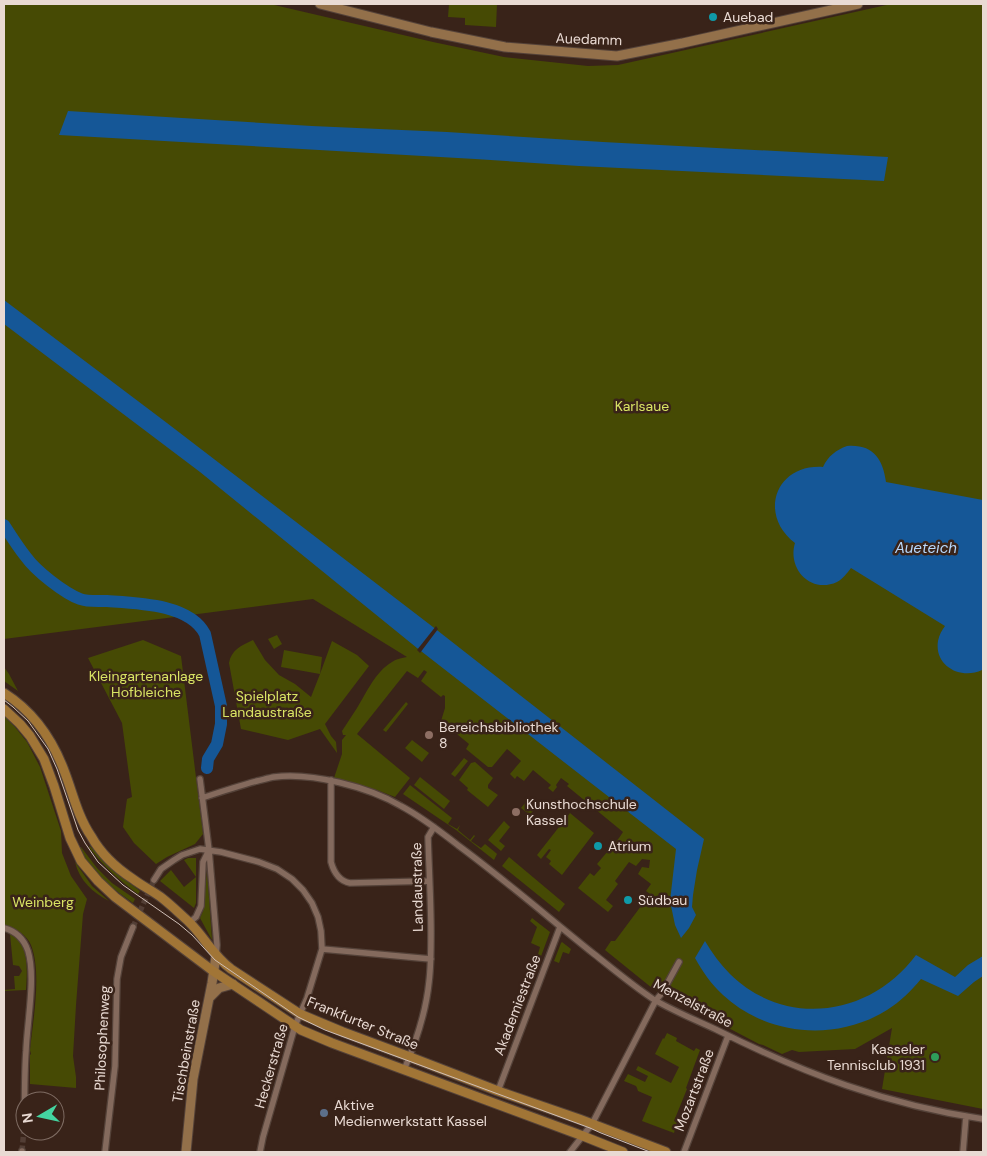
<svg xmlns="http://www.w3.org/2000/svg" width="987" height="1156" viewBox="0 0 987 1156" font-family="'DM Sans',sans-serif">
	<rect width="100%" height="100%" fill="#392319"/>
	<!-- green -->
	<path fill="#464a04" d="M 4,4 L 270,4 L 433,42 L 504,57 L 588,66 L 618,65 L 891,4 L 983,4 L 983,1109 L 882,1089 L 892,1028 L 855,1049 L 799,1052 L 792,1050 L 782,1054 L 763,1045 L 759,1044 L 652,988 L 605,950 L 611,941 L 615,941 L 650,894 L 646,891 L 651,884 L 638,874 L 642,867 L 649,868 L 650,860 L 642,859 L 636,866 L 629,862 L 615,881 L 618,884 L 606,900 L 613,906 L 608,912 L 578,888 L 590,873 L 594,876 L 601,868 L 597,864 L 619,838 L 623,832 L 567,786 L 569,784 L 561,778 L 556,785 L 557,787 L 553,792 L 548,788 L 551,785 L 533,770 L 524,781 L 517,776 L 515,779 L 510,774 L 521,761 L 507,749 L 492,767 L 488,767 L 466,749 L 469,744 L 441,721 L 445,708 L 445,696 L 443,695 L 441,697 L 421,681 L 427,672 L 424,670 L 418,678 L 407,671 L 357,734 L 410,778 L 395,797 L 377,790 L 334,778 L 342,754 L 342,740 L 346,735 L 343,735 L 342,731 C 347,723 352,716 357,708 C 367,692 375,672 392,662 C 396,659 402,658 407,657 L 313,599 L 4,639 Z
		M 449,4 L 497,4 L 496,27 L 465,25 L 465,18 L 448,17 Z
		M 277,635 L 282,644 L 274,649 L 268,639 Z
		M 143,640 L 181,656 L 203,834 L 195,844 L 167,857 L 156,864 L 134,843 L 123,827 L 127,799 L 132,797 L 122,723 L 88,658 Z
		M 253,640 L 265,660 L 279,675 L 295,684 L 311,697 L 320,674 L 281,667 L 284,650 L 322,657 L 320,674 L 332,641 L 357,655 L 369,666 L 325,724 L 331,736 L 336,742 L 337,753 L 320,729 L 288,740 L 241,729 L 229,663 C 231,650 242,645 253,640 Z
		M 4,667 L 9,674 L 18,691 L 4,681 Z
		M 406,702 L 408,704 L 386,732 L 383,730 Z
		M 4,716 L 15,727 L 27,742 L 40,767 L 61,831 L 62,853 L 71,876 L 87,899 L 83,914 L 76,1005 L 73,1056 L 76,1077 L 76,1088 L 30,1084 L 30,1055 L 31,1054 L 30,1050 C 33,1020 42,973 31,945 C 27,935 14,927 4,925 Z
		M 412,740 L 429,753 L 422,762 L 405,748 Z
		M 464,758 L 468,761 L 455,777 L 451,774 Z
		M 475,762 L 493,778 L 488,785 L 488,788 L 498,795 L 488,807 L 467,790 L 468,788 L 459,780 L 471,763 Z
		M 420,777 L 450,801 L 444,809 L 414,785 Z
		M 410,785 L 452,818 L 448,824 L 457,829 L 460,825 L 458,830 L 470,840 L 474,835 L 475,836 L 471,841 L 481,848 L 485,844 L 496,853 L 497,854 L 494,860 L 456,830 L 403,794 Z
		M 529,798 L 538,805 L 530,815 L 521,808 Z
		M 570,813 L 594,833 L 562,875 L 549,864 L 551,861 L 546,857 L 551,850 L 549,849 L 541,859 L 537,855 Z
		M 504,821 L 510,827 L 499,841 L 505,846 L 501,851 L 488,840 Z
		M 90,846 L 114,871 L 140,891 L 138,894 C 119,880 103,866 89,847 Z
		M 81,847 L 97,868 L 112,883 L 135,899 L 133,903 C 121,894 107,885 97,873 C 89,866 84,857 78,848 Z
		M 509,857 L 565,904 L 559,912 L 502,866 Z
		M 188,858 L 196,858 L 196,903 L 194,908 L 160,881 L 171,870 L 184,887 L 196,877 L 184,860 Z
		M 75,862 L 92,886 L 109,901 C 93,893 79,880 75,862 Z
		M 207,870 L 212,940 L 200,918 L 203,911 Z
		M 532,918 L 550,932 L 540,959 L 537,958 L 540,947 L 531,943 L 537,927 L 530,921 Z
		M 10,934 C 30,943 27,972 26,990 L 4,991 L 4,990 L 15,989 L 14,976 L 19,976 L 22,971 L 19,966 L 13,965 Z
		M 562,942 L 571,949 L 569,954 L 563,952 L 559,963 L 554,961 L 561,943 Z
		M 667,1033 L 677,1038 L 676,1041 L 694,1051 L 696,1048 L 700,1050 L 686,1088 L 687,1089 L 674,1121 L 677,1122 L 674,1133 L 642,1121 L 652,1097 L 638,1091 L 637,1088 L 636,1086 L 624,1081 L 628,1074 L 645,1082 L 648,1076 L 636,1070 L 638,1066 L 671,1083 L 679,1067 L 655,1054 L 663,1038 L 664,1039 Z"/>
	<!-- water -->
	<path fill="#155797" d="M 68,111 L 312,126 L 447,132 L 603,142 L 888,157 L 884,181 L 579,166 L 475,159 L 59,135 Z
		M 4,300 L 167,423 L 433,627 L 704,839 L 697,870 L 693,895 L 692,907 L 696,915 L 689,928 L 681,938 L 675,925 L 670,901 L 676,849 L 417,648 L 200,472 L 4,324 Z
		M 847,446 C 873,444 883,459 886,482 L 983,500 L 983,668 L 982,670 C 961,680 934,666 938,641 C 939,635 942,630 945,626 L 851,568 C 847,573 843,579 837,582 C 811,594 787,569 795,543 C 758,515 775,464 823,467 C 828,456 836,450 847,446 Z
		M 705,941 C 712,953 720,964 730,974 C 786,1029 871,1016 916,955 L 955,977 L 968,965 L 983,956 L 983,976 L 974,982 L 958,996 L 921,979 C 911,991 900,1002 887,1010 C 836,1042 767,1036 723,995 C 711,984 703,972 695,958 Z"/>
	<!-- pier -->
	<path fill="#392319" d="M 436,626 L 438,629 L 420,653 L 417,650 Z"/>
	<g fill="none" stroke-linecap="round" stroke-linejoin="round">
		<!-- river -->
		<path stroke="#155797" stroke-width="12" d="M 4,525 C 11,536 18,547 26,557 C 36,571 64,593 80,599 C 88,602 99,601 107,601 C 137,603 190,604 205,634 L 221,706 L 221,724 L 217,744 L 208,759 L 207,768"/>
		<!-- street-tunnel -->
		<path stroke="#533e35" stroke-width="5.5" stroke-dasharray="5.5 3" stroke-linecap="butt" d="M 133,927 L 154,880
			M 22,1151 L 24,1129"/>
		<!-- street casing -->
		<g stroke="#544239" stroke-width="8">
			<path id="street" d="M 200,779 L 209,850 L 217,945 L 216,956
				M 331,780 L 331,862 C 334,873 339,881 350,883 L 429,881
				M 202,798 C 220,792 238,786 257,781 C 262,780 268,778 274,777 C 311,772 369,787 401,806 C 422,817 441,832 459,846 C 505,880 549,918 594,954 C 613,969 632,985 653,999 C 673,1011 696,1020 717,1030 C 803,1073 887,1105 983,1119
				M 154,880 L 161,869 L 174,860 L 182,855 L 200,849 L 221,852 L 259,862 L 277,869 L 292,879 L 303,890 L 312,903 L 318,917 L 321,931 L 322,949 L 307,998 L 300,1014 L 295,1026 L 263,1137 L 260,1152
				M 190,922 L 196,917 L 201,906 L 203,862 L 209,850
				M 4,928 C 15,931 24,939 28,951 C 36,977 27,1023 26,1051 C 24,1077 25,1103 24,1129
				M 322,949 L 431,959
				M 404,1070 C 416,1042 426,1012 429,982 C 431,966 431,949 431,933 C 431,901 429,869 428,837 L 434,827
				M 498,1091 L 560,927
				M 22,1152 L 22,1151
				M 105,1152 L 115,1066 L 117,979 L 121,957 L 133,927
				M 570,1152 L 592,1124 L 656,1000 L 662,993 L 679,962
				M 684,1152 L 728,1036
				M 963,1152 L 966,1116"/>
		</g>
		<!-- secondary casing -->
		<g stroke="#544239" stroke-width="11">
			<path id="secondary" d="M 320,4 L 431,32 L 505,47 L 617,56 L 683,43 L 858,4
				M 209,998 L 219,988 L 233,984
				M 186,1152 L 193,1079 L 212,983 L 216,956"/>
		</g>
		<!-- primary casing -->
		<g stroke="#544239" stroke-width="11">
			<path id="primary" d="M 4,693 C 34,712 53,740 65,773 C 73,794 78,817 91,836 C 101,854 116,868 133,879 C 142,886 153,891 162,898 C 171,905 179,913 188,921 C 204,936 213,956 231,969 L 300,1014 L 343,1032 L 410,1057 L 498,1091 L 579,1119 L 666,1152
				M 4,709 L 20,724 L 30,736 L 44,759 L 54,786 L 70,838 L 81,861 L 98,881 L 115,897 L 213,971 L 301,1030 L 332,1043 L 583,1136 L 623,1152"/>
		</g>
		<!-- street -->
		<use href="#street" stroke="#846a5d" stroke-width="5.5"/>
		<!-- secondary -->
		<use href="#secondary" stroke="#93704a" stroke-width="9"/>
		<!-- primary -->
		<use href="#primary" stroke="#a17536" stroke-width="9"/>
		<!-- tram -->
		<path stroke="#cfbfb7" stroke-width="1" d="M 4,700 L 13,707 L 28,721 L 48,749 L 57,769 L 78,830 L 85,843 L 98,862 L 123,885 L 179,924 L 192,935 L 215,960 L 298,1017 L 325,1030 L 590,1128 L 601,1133 L 650,1152"/>
	</g>
	<!-- markers -->
	<g fill="#0f9aa8" stroke="#392319" stroke-width="2">
		<circle cx="713" cy="17" r="5"/>
		<circle cx="598" cy="846" r="5"/>
		<circle cx="628" cy="900" r="5"/>
	</g>
	<g fill="#8d6e63" stroke="#392319" stroke-width="2">
		<circle cx="429" cy="735" r="5"/>
		<circle cx="516" cy="812" r="5"/>
	</g>
	<circle fill="#2e9e5b" stroke="#392319" stroke-width="2" cx="935" cy="1057" r="5"/>
	<circle fill="#5c6f8a" stroke="#392319" stroke-width="2" cx="324" cy="1113" r="5"/>
	<g text-anchor="middle" dominant-baseline="central" stroke-width="5" stroke-linejoin="round" paint-order="stroke">
		<!-- poi labels -->
		<g font-size="14" fill="#e9dad3" stroke="#392319" text-anchor="start">
			<text x="723" y="17">Auebad</text>
			<text x="439" y="727">Bereichsbibliothek<tspan x="439" dy="16">8</tspan></text>
			<text x="526" y="804">Kunsthochschule<tspan x="526" dy="16">Kassel</tspan></text>
			<text x="608" y="846">Atrium</text>
			<text x="638" y="900">Südbau</text>
			<text x="925" y="1049" text-anchor="end">Kasseler<tspan x="925" dy="16">Tennisclub 1931</tspan></text>
			<text x="334" y="1105">Aktive<tspan x="334" dy="16">Medienwerkstatt Kassel</tspan></text>
		</g>
		<!-- street labels -->
		<g font-size="14" fill="#e9dad3" stroke="#392319">
			<text transform="translate(589 39) rotate(2)">Auedamm</text>
			<text transform="translate(417 887) rotate(-91)">Landaustraße</text>
			<text transform="translate(693 1003) rotate(28)">Menzelstraße</text>
			<text transform="translate(517 1005) rotate(-69)">Akademiestraße</text>
			<text transform="translate(363 1023) rotate(22)">Frankfurter Straße</text>
			<text transform="translate(102 1038) rotate(-87)">Philosophenweg</text>
			<text transform="translate(186 1051) rotate(-80)">Tischbeinstraße</text>
			<text transform="translate(271 1066) rotate(-74)">Heckerstraße</text>
			<text transform="translate(694 1090) rotate(-69)">Mozartstraße</text>
		</g>
		<!-- park labels -->
		<g font-size="14" fill="#d9e464" stroke="#392319">
			<text x="642" y="406">Karlsaue</text>
			<text x="146" y="676">Kleingartenanlage<tspan x="146" dy="16">Hofbleiche</tspan></text>
			<text x="267" y="696">Spielplatz<tspan x="267" dy="16">Landaustraße</tspan></text>
			<text x="43" y="902">Weinberg</text>
		</g>
		<!-- water labels -->
		<g font-size="15" font-style="italic" fill="#b8d8fc" stroke="#392319">
			<text x="926" y="548">Aueteich</text>
		</g>
	</g>
	<!-- border -->
	<rect width="987" height="1156" fill="none" stroke="#e9dad3" stroke-width="10"/>
	<!-- north arrow -->
	<g transform="translate(40 1116) rotate(261)"><circle r="24" fill="#392319" stroke="#7f6c63"/>
	<path d="M0-4L9 19L0 12L-9 19Z" fill="#44d4a0"/>
	<text y="-8" font-size="14" font-weight="bold" text-anchor="middle" fill="#e9dad3">N</text>
	</g>
</svg>
